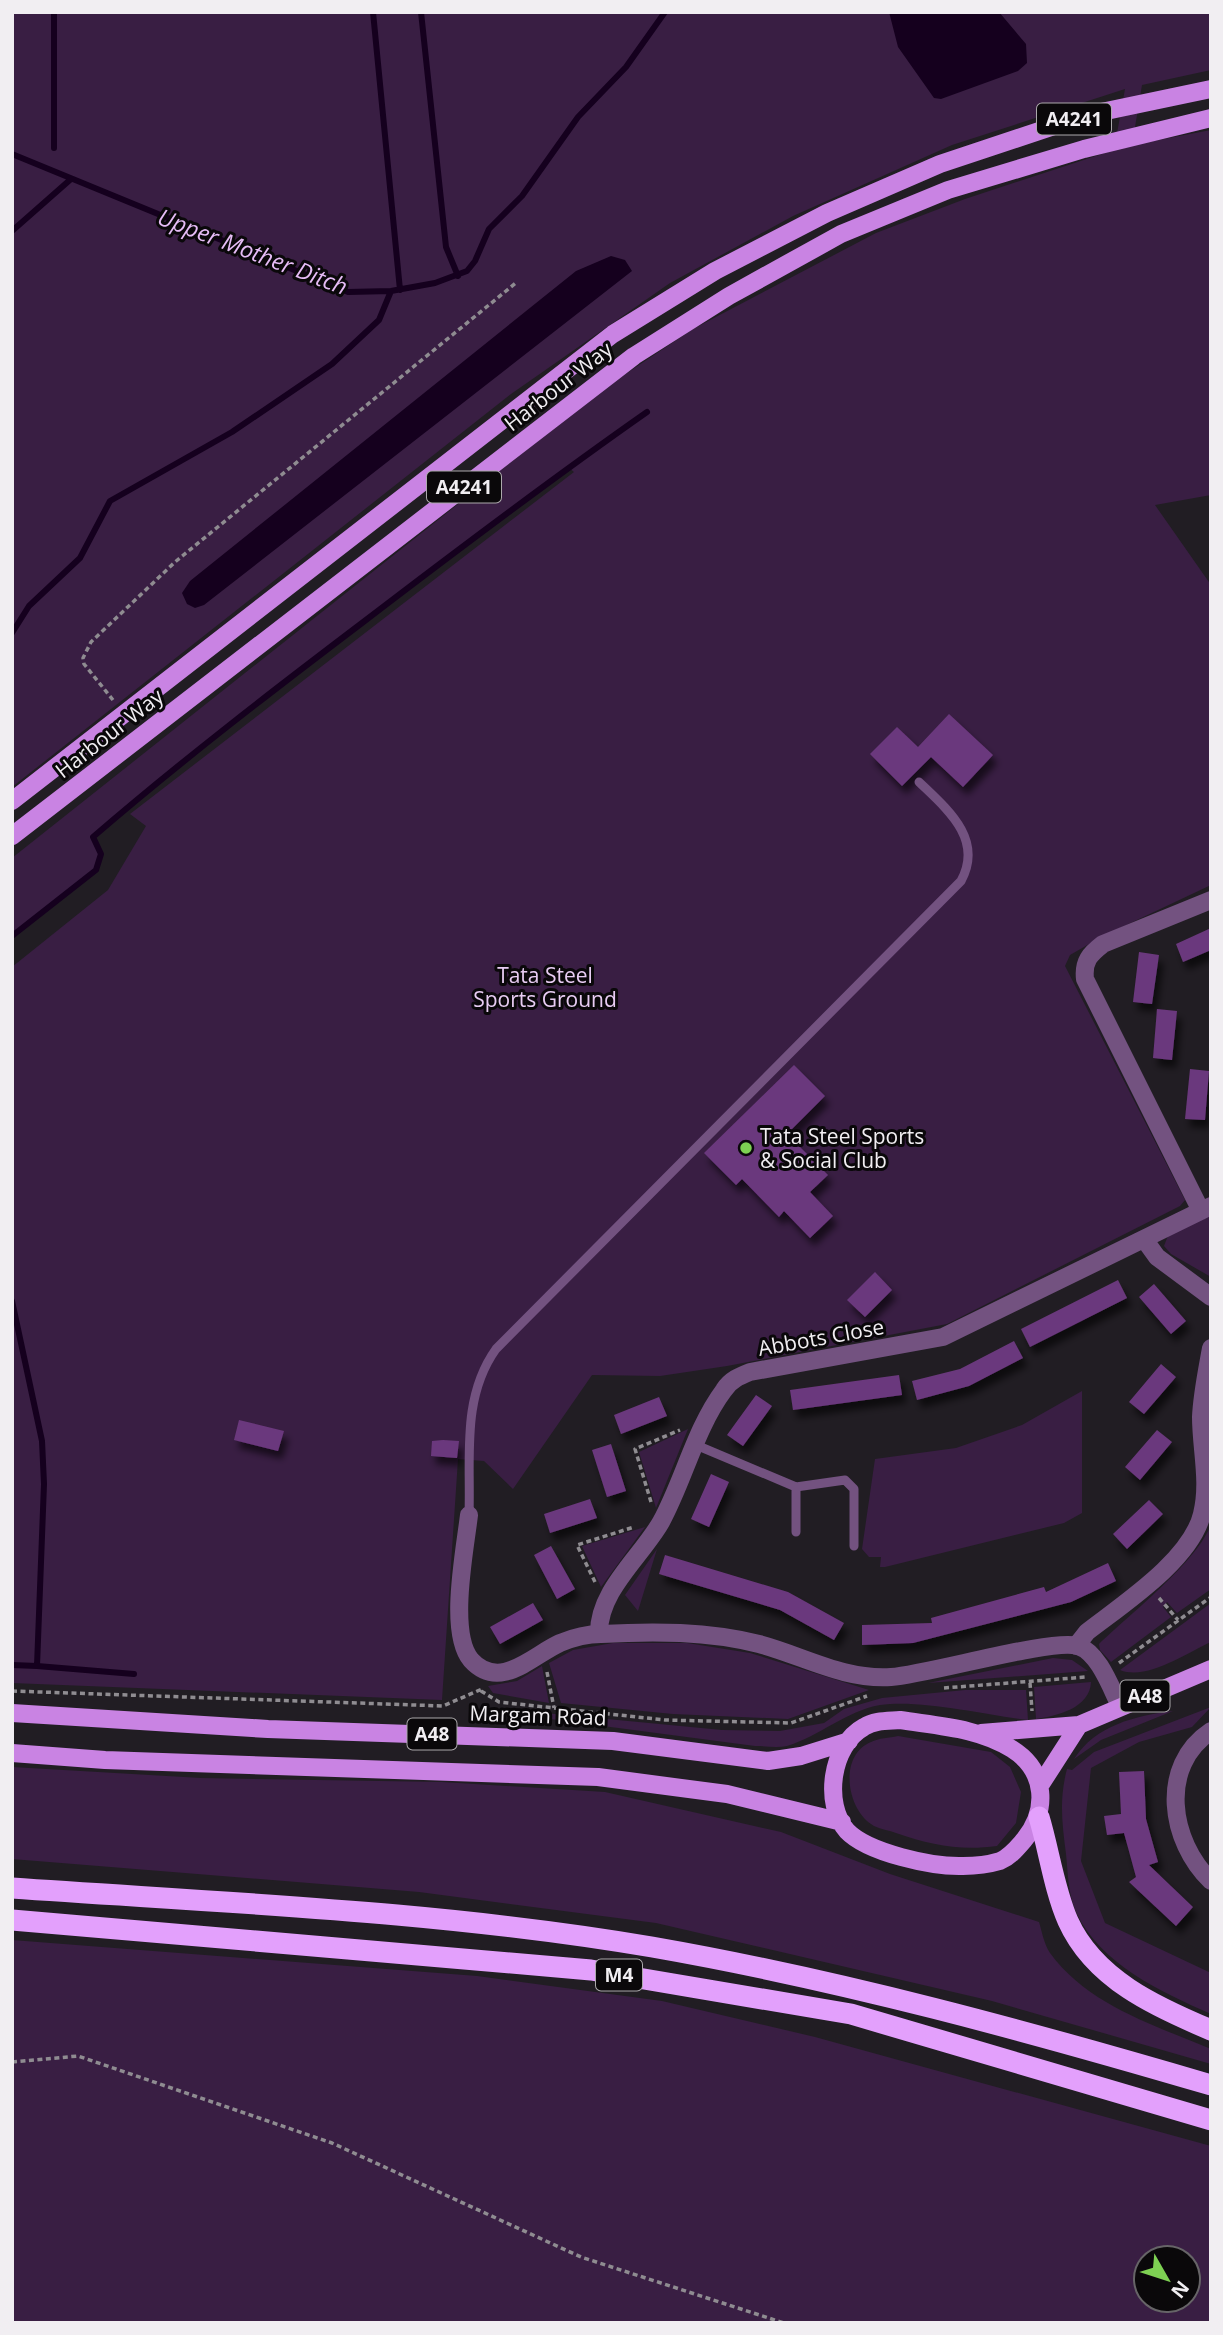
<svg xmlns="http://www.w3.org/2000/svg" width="1223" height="2335" viewBox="0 0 1223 2335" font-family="'Open Sans',sans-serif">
	<defs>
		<filter id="shadow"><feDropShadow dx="4.5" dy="8" stdDeviation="3.5" flood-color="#0009"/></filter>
	</defs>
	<rect width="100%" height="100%" fill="#211d23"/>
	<!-- green -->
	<path fill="#391e43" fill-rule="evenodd" d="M 12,12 L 1211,12 L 1211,70 L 1142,85 L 1132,145 L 1211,130 L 1211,495 L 1155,505 L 1211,585 L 1211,885 L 1103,936 L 1070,955 L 1065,966 L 1185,1200 L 1180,1206 L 947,1324 L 727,1366 L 660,1376 L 592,1375 L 513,1489 L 484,1461 L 458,1459 L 442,1700 L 12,1683 L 12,967 L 108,890 L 146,826 L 130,814 L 574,472 L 568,467 C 407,586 244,705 93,837 L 101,854 L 96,870 L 12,936 L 12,858 L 603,389 L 693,329 L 876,233 L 965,199 L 1114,150 L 1125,89 L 952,145 L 793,216 L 670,283 L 511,394 L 12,787 Z
		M 1211,1215 L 1211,1277 L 1171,1254 L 1164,1246 L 1169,1233 Z
		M 1082,1391 L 1082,1513 L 1064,1523 L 885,1567 L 880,1567 L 881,1557 L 869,1557 L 862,1549 L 875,1459 L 956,1448 L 1022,1425 Z
		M 688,1429 L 656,1508 L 639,1452 Z
		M 1211,1524 L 1211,1589 L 1177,1613 L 1167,1602 L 1163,1607 L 1171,1617 L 1111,1662 L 1100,1650 L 1099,1644 C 1128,1616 1199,1560 1211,1524 Z
		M 645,1527 L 601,1587 L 582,1546 Z
		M 657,1549 L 638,1611 L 625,1595 Z
		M 1211,1603 L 1211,1642 C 1186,1653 1147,1681 1120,1670 Z
		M 613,1643 L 687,1643 L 750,1653 L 869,1690 L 788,1719 L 673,1714 L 561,1703 L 549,1663 L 573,1650 Z
		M 1053,1658 L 1072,1660 L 1088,1671 L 928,1683 Z
		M 542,1666 L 549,1703 L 493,1693 L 488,1686 L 517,1681 Z
		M 1091,1682 C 1090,1708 1057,1716 1036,1719 L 1034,1687 Z
		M 965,1690 L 1026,1690 L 1028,1720 C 986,1715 921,1699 880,1705 C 846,1711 820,1736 787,1746 C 777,1748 765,1746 755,1746 L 512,1714 L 513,1710 L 722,1730 L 780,1731 L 824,1723 L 844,1709 L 882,1698 Z
		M 1211,1707 L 1192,1727 L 1139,1742 L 1091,1768 L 1081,1861 L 1105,1923 L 1211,1973 L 1211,2014 C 1161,1992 1100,1964 1076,1912 C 1068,1894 1068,1873 1066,1854 C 1062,1823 1059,1799 1067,1769 L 1072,1770 L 1094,1752 Z
		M 1173,1711 L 1101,1740 L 1074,1759 C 1096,1725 1135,1716 1173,1711 Z
		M 898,1736 L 991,1752 L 1010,1767 L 1021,1792 L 1016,1823 L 997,1846 C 960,1851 931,1845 896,1833 C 889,1830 877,1829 871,1824 C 846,1807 839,1755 871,1742 C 879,1738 889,1738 898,1736 Z
		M 12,1767 L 201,1778 L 442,1782 L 605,1792 L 781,1832 L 890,1874 L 1039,1922 C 1042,1932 1044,1944 1050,1953 C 1088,2005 1154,2025 1211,2049 L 1211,2064 L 992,2001 L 656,1923 L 419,1892 L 12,1859 Z
		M 12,1940 L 477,1976 L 662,2001 L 815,2037 L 1211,2146 L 1211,2323 L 12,2323 ZM 1146,2258 L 1188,2258 L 1188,2300 L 1146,2300 Z"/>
	<!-- water -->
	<path fill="#15001e" d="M 889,12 L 999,12 L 1026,44 L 1027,63 L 1018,71 L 941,99 L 934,98 L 898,47 Z
		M 611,256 L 625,260 L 632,271 L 204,605 L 195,608 L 187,604 L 182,593 L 190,581 L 576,271 Z"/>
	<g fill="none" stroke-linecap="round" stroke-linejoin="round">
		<!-- stream -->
		<path stroke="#15001e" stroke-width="6" d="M 54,12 L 54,148
			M 373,12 L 400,290
			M 421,12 L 446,247 L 458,276
			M 12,154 L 348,292 L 391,291 L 435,283 L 467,271 L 475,261 L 489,229 L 522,196 L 578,117 L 626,67 L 665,12
			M 12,231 L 71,179
			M 12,633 L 29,606 L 80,558 L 110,501 L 232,432 L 332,364 L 379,320 L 391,291
			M 12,936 L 96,870 L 101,854 L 93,837 C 180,762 271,692 362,623 C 456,551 550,480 647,412
			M 12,1301 L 42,1441 L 44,1484 L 37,1666 L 134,1674
			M 12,1665 L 37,1666"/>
	</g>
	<!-- building -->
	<path fill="#6b387d" filter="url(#shadow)" d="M 949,714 L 993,755 L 963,787 L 931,757 L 902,786 L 870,754 L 897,727 L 918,747 Z
		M 1211,928 L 1211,950 L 1183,962 L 1176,944 Z
		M 1139,952 L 1159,955 L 1152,1004 L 1133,1002 Z
		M 1157,1009 L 1177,1011 L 1172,1060 L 1153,1058 Z
		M 794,1065 L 825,1096 L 787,1134 L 828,1175 L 810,1192 L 833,1216 L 810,1238 L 784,1211 L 779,1217 L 742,1179 L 736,1185 L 704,1153 Z
		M 1190,1069 L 1209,1071 L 1205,1120 L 1185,1119 Z
		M 875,1272 L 892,1290 L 865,1317 L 847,1300 Z
		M 1118,1280 L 1127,1298 L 1030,1347 L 1021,1329 Z
		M 1154,1284 L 1186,1321 L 1171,1334 L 1139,1297 Z
		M 1014,1341 L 1023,1358 L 969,1386 L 917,1400 L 912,1381 L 960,1369 Z
		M 1161,1364 L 1176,1377 L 1144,1414 L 1129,1402 Z
		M 899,1375 L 902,1395 L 793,1410 L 790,1390 Z
		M 756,1395 L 772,1406 L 743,1446 L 727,1435 Z
		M 659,1397 L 667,1416 L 621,1434 L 614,1415 Z
		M 239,1420 L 284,1431 L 278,1451 L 234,1440 Z
		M 1157,1430 L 1172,1442 L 1140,1480 L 1125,1467 Z
		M 443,1440 L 459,1441 L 457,1458 L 431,1456 L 432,1441 Z
		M 611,1444 L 626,1491 L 607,1497 L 592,1450 Z
		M 711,1474 L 729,1482 L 709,1527 L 691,1519 Z
		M 590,1499 L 597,1518 L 550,1533 L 544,1514 Z
		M 1149,1500 L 1163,1514 L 1127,1549 L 1113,1534 Z
		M 551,1546 L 575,1589 L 557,1599 L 534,1555 Z
		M 665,1555 L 788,1592 L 844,1623 L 834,1640 L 780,1610 L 659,1574 Z
		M 1108,1563 L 1116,1581 L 1071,1602 L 913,1643 L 862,1645 L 862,1625 L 932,1623 L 931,1618 L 1044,1587 L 1046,1592 Z
		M 533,1603 L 543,1620 L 500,1644 L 490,1627 Z
		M 1144,1771 L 1146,1819 L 1158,1862 L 1149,1865 L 1193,1907 L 1176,1926 L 1129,1882 L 1136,1877 L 1124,1833 L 1107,1835 L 1104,1816 L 1121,1814 L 1119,1772 Z"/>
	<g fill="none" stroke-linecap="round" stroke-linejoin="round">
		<!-- path -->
		<path stroke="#8f8c91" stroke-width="3.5" stroke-dasharray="5 3.5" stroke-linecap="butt" d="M 113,700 L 84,664 L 83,658 L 91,642 L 175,562 L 517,282
			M 651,1502 L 635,1449 L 680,1430
			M 595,1582 L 577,1545 L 634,1527
			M 1159,1598 L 1178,1620
			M 1119,1663 L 1211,1597
			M 547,1672 L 554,1708
			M 1030,1683 L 1032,1711
			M 944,1688 L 1086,1677
			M 12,1691 L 443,1706 L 482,1689
			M 481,1691 L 499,1702 L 665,1720 L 791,1723 L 867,1696
			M 12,2062 L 78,2056 L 332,2143 L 581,2257 L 784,2323"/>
		<!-- lane -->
		<path stroke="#735280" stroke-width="9" d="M 696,1445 L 796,1487 L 845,1480 L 854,1489 L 854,1546
			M 469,1515 C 471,1458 461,1398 496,1349 L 961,881 C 984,839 947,809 919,782
			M 796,1532 L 796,1487"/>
		<!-- street -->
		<path stroke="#735280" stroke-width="18" d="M 1201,1211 L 1085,979 C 1083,961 1090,954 1103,944 L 1211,900
			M 1144,1239 L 1157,1257 L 1211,1297
			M 469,1515 C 465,1550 448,1633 471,1660 C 500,1692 533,1655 560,1643 C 572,1638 588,1634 601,1634 C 653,1631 708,1631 759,1644 C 804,1656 843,1680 891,1677 C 930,1674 1052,1638 1078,1646 C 1099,1653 1111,1688 1120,1706
			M 599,1634 C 598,1591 641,1557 661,1522 C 684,1480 695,1429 724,1390 C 730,1380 740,1376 750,1372 L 943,1337 L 1211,1206
			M 1076,1646 L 1087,1632 C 1123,1604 1191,1560 1202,1514 C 1210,1482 1201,1449 1201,1417 C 1202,1394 1207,1371 1211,1348
			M 1211,1731 C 1158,1766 1170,1842 1211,1881"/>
		<!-- primary -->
		<path stroke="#c983e3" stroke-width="18" d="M 12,801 L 613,334 L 715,271 L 827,213 L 940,164 L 1087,115 L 1211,89
			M 12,836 L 634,356 L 729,296 L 841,234 L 948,190 L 1084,149 L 1211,118
			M 12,1713 L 268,1729 L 613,1741 L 768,1761 L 801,1756 L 849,1741
			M 900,1720 C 938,1726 979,1728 1012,1749 C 1047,1771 1048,1811 1024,1840 C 1017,1848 1010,1857 1000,1861 C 990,1864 974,1866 963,1866 C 933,1867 868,1853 847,1831 C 823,1804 831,1745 864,1727 C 875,1720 887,1721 900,1720 Z
			M 981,1733 L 1079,1725 L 1211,1669
			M 12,1753 L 105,1760 L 598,1777 L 727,1794 L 842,1822
			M 1041,1784 L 1079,1725"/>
		<!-- highway -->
		<path stroke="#e3a0fc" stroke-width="21" d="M 1039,1817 C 1049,1850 1054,1889 1068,1921 C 1094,1979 1156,2007 1211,2030
			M 12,1888 C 226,1903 441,1911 652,1947 C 841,1980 1027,2031 1211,2085
			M 12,1920 L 591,1970 L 851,2014 L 1211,2120"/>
	</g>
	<!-- markers -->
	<circle fill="#7ed153" stroke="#0a080a" stroke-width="2.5" cx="746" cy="1148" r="7"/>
	<g text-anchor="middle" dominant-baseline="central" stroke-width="6" stroke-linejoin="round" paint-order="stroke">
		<!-- shield labels -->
		<g fill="#0a080a" stroke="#aca9ac" stroke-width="2">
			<rect x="1037" y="103.5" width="74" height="31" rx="5"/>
			<rect x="427" y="471.5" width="74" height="31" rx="5"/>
			<rect x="1120.5" y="1680.5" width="49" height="31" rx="5"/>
			<rect x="407.5" y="1718.5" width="49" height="31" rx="5"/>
			<rect x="596" y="1959.5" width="46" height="31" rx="5"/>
		</g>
		<g font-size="19" font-weight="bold" fill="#f1eef2">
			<text x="1074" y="119">A4241</text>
			<text x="464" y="487">A4241</text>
			<text x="1145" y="1696">A48</text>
			<text x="432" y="1734">A48</text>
			<text x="619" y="1975">M4</text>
		</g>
		<!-- street labels -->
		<g font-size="21" fill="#f1eef2" stroke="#0a080a">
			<text transform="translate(558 386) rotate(-38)">Harbour Way</text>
			<text transform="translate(109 733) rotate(-38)">Harbour Way</text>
			<text transform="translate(821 1337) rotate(-10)">Abbots Close</text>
			<text transform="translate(538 1715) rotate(2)">Margam Road</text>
		</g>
		<!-- park labels -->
		<g font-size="21" fill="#e8ccf3" stroke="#0a080a">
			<text x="545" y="975">Tata Steel<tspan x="545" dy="24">Sports Ground</tspan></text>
		</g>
		<!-- poi labels -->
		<g font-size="21" fill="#f1eef2" stroke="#0a080a" text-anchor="start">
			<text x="760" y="1136">Tata Steel Sports<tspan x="760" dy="24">&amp; Social Club</tspan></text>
		</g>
		<!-- water labels -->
		<g font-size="23" font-style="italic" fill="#e6bcf6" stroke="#0a080a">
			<text transform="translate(253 251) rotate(21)">Upper Mother Ditch</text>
		</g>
	</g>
	<!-- border -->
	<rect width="1223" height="2335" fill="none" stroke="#f1eef2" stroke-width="28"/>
	<!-- north arrow -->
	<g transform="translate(1167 2279) rotate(129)"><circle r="33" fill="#0a080a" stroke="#666467" stroke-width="2"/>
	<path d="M0-5L12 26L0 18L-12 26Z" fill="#7ed153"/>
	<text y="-10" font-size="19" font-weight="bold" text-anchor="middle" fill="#f1eef2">N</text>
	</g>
</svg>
